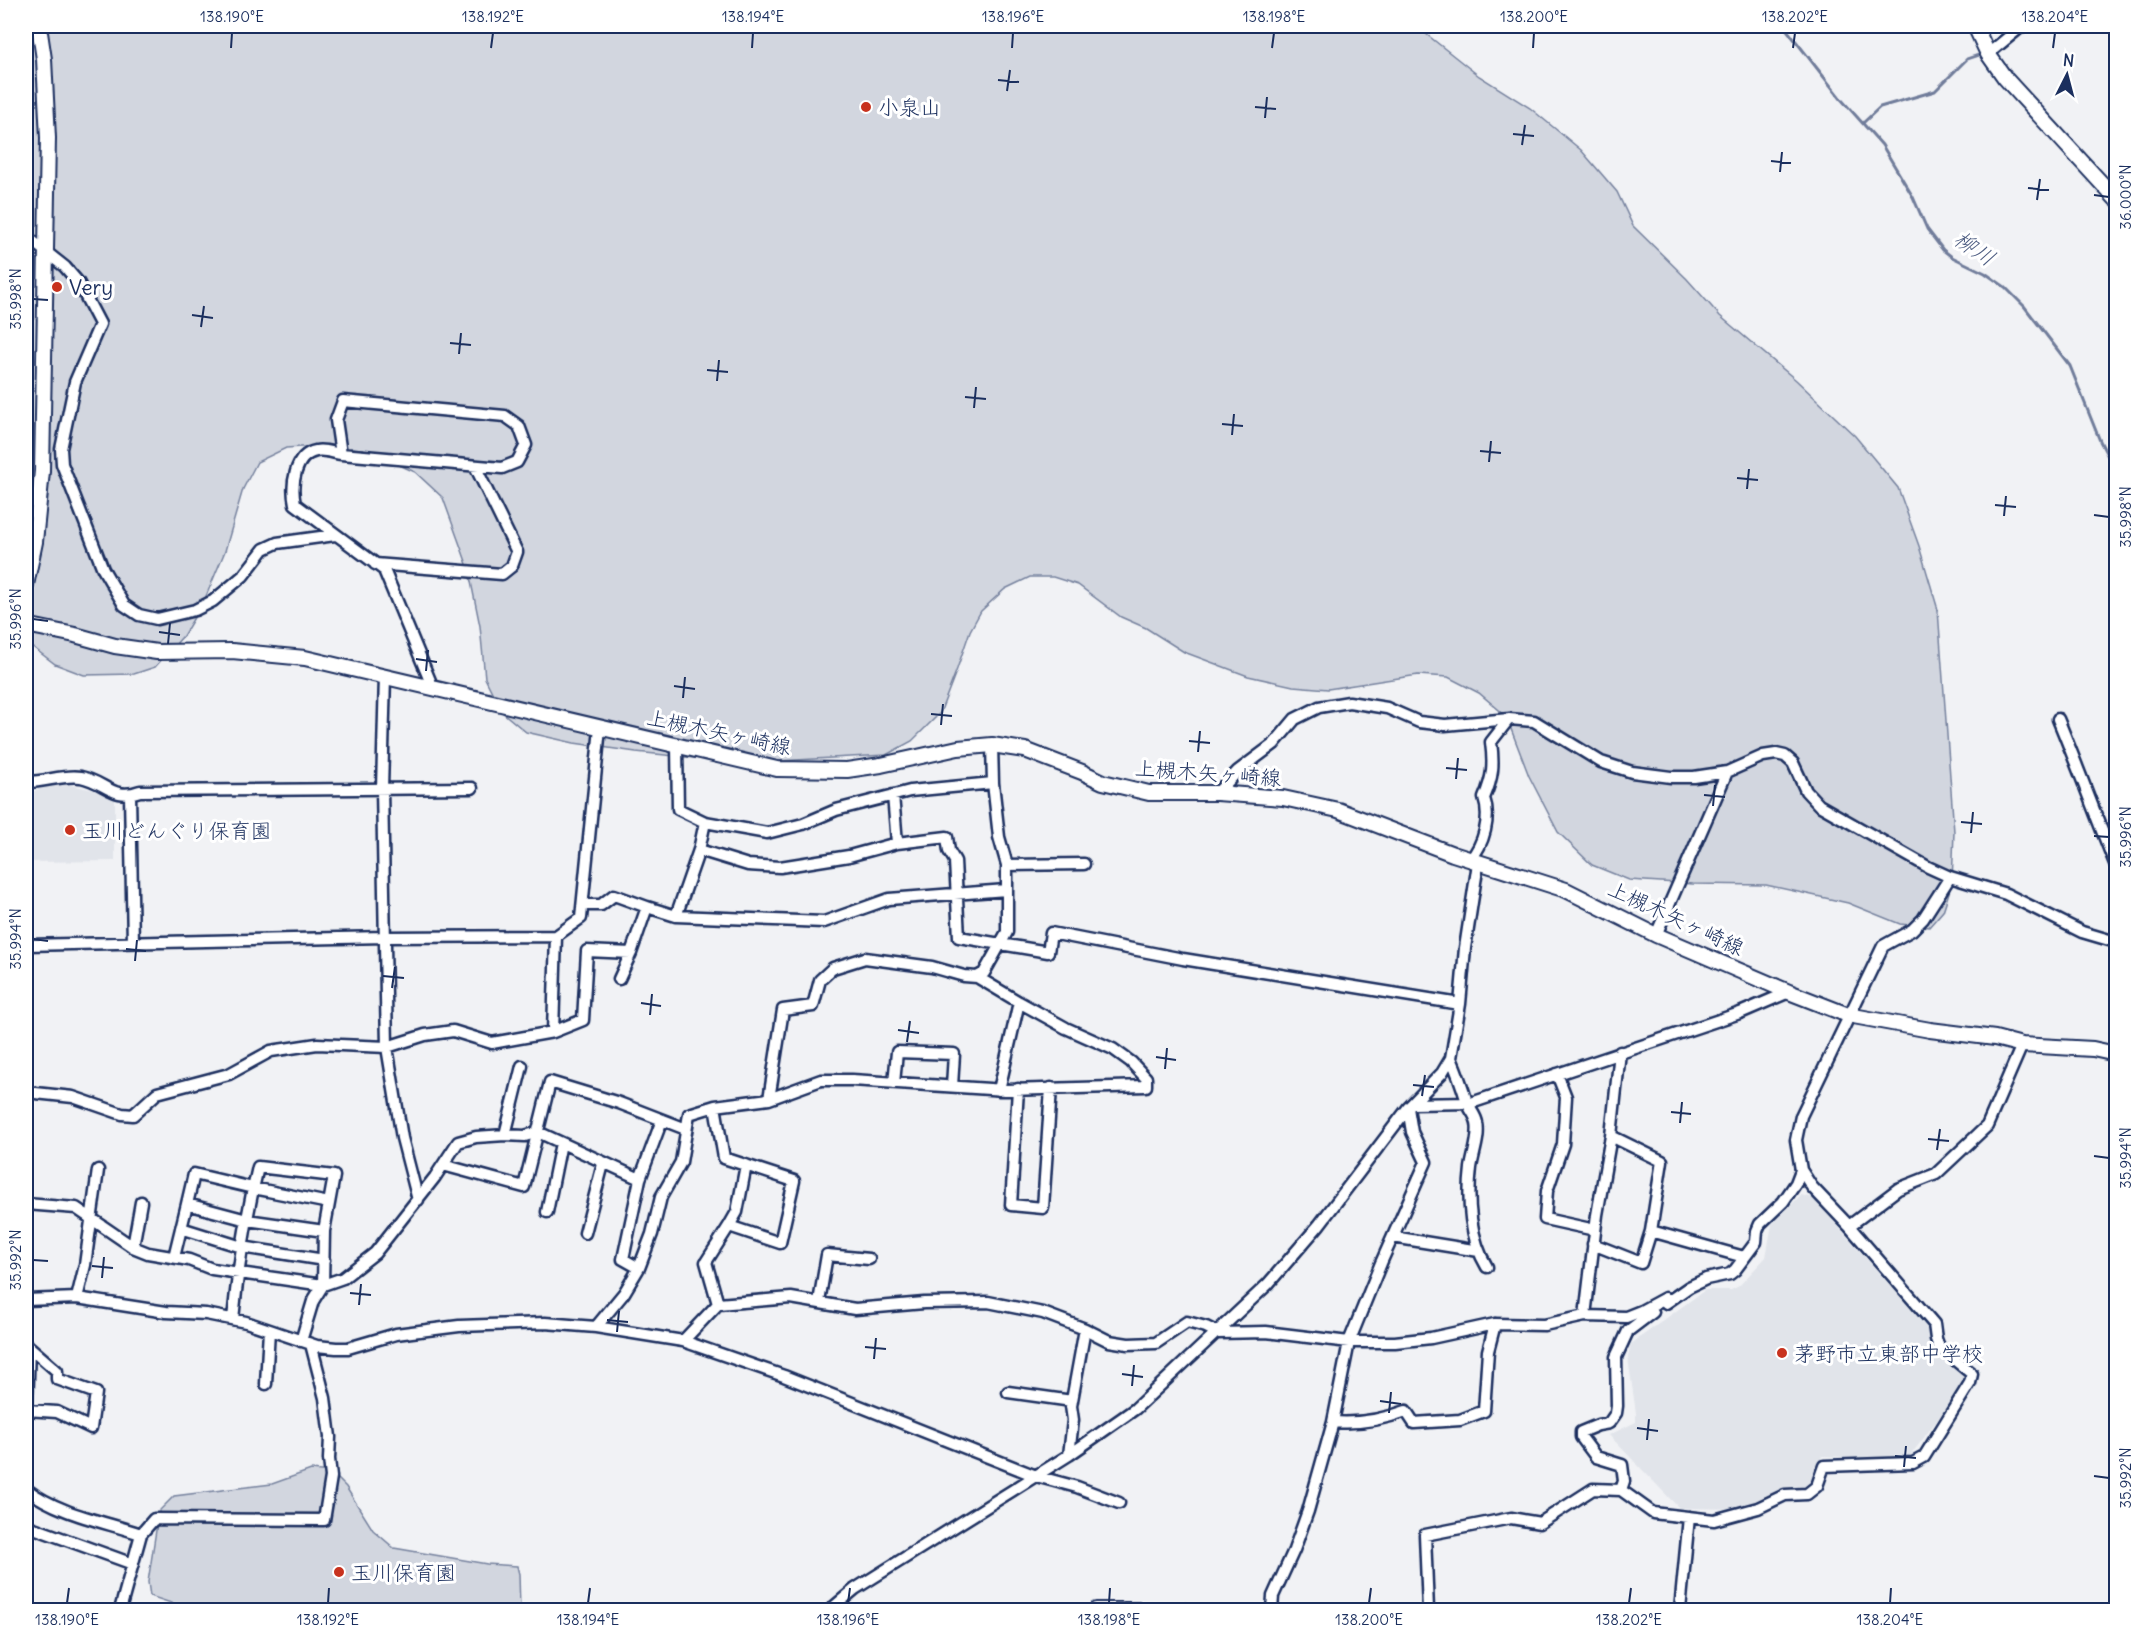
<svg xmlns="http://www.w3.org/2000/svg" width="2142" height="1636" viewBox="0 0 2142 1636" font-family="Delius,'Klee One',sans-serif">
	<rect width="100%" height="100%" fill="#f1f2f5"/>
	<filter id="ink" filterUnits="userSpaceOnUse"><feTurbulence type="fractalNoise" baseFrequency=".0167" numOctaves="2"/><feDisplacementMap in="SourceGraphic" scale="12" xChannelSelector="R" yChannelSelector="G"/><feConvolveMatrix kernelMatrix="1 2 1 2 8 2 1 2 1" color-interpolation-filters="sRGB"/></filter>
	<g filter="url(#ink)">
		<!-- built -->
		<path fill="#e1e4ea" d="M 66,784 L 94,790 L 115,799 L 115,861 L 26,862 L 26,795 L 41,788 Z
			M 1801,1195 L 1813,1198 L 1929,1330 L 1933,1348 L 1937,1357 L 1962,1375 L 1965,1380 L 1962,1387 L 1910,1456 L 1899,1460 L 1822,1456 L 1815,1484 L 1806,1489 L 1781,1490 L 1745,1509 L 1679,1508 L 1609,1435 L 1636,1422 L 1636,1413 L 1628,1358 L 1631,1344 L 1705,1290 L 1731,1290 L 1739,1286 L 1766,1257 L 1772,1224 Z"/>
		<!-- green -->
		<path fill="#d2d6df" stroke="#76829e" stroke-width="1.5" d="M 26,26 L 1416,26 L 1479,76 L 1530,108 L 1581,150 L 1617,192 L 1633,226 L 1687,279 L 1720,316 L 1796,380 L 1855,436 L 1898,488 L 1919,546 L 1938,610 L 1954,832 L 1952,883 L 1943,911 L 1929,927 L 1900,924 L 1848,903 L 1766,885 L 1693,884 L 1629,880 L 1592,865 L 1558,832 L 1529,776 L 1506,716 L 1479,693 L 1448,677 L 1418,675 L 1328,689 L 1293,686 L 1248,676 L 1184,652 L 1146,628 L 1121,617 L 1078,585 L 1053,577 L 1030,577 L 1005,589 L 981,611 L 970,631 L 957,669 L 940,713 L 912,741 L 886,755 L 743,763 L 636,752 L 574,743 L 526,732 L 502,712 L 485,678 L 480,626 L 468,567 L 443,498 L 415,472 L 363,449 L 317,446 L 286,448 L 257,462 L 243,489 L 225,551 L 204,601 L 183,636 L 155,667 L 134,674 L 84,675 L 55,664 L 26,642 Z
			M 311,1470 L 331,1472 L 346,1487 L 373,1530 L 394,1548 L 487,1564 L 517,1566 L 519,1574 L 520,1610 L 216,1610 L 171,1603 L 150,1596 L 148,1582 L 159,1511 L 174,1496 L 272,1484 Z"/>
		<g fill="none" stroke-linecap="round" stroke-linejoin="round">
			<!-- stream -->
			<path stroke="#707c9a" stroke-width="3" d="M 1784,26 L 1841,99 L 1882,145 L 1913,197 L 1927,229 L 1943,250 L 1952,257 L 1985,273 L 2005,287 L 2024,306 L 2070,366 L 2100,441 L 2116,472
				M 1992,43 L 2013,26
				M 1863,123 L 1880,107 L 1935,91 L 1967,59 L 1979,55"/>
			<!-- street casing -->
			<g stroke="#1b2f5e" stroke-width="15">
				<path id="street" d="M 1988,54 L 2022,26
					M 26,236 L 65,267 L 78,282 L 100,324 L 75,382 L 61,449 L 62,464 L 103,569 L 124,605 L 139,615 L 157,619 L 195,610 L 213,601 L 243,576 L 264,549 L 277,543 L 335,535
					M 341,454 L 336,420 L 343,401 L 505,416 L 519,426 L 526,445 L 517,462 L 502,468 L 341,454 C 334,453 323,449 316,451 C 294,455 291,486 295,504 L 384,570 L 433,688
					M 375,564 L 502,574 L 512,566 L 517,552 L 475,466
					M 385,676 L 382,789 L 387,1047 L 402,1138 L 418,1200
					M 2058,719 C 2078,767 2096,817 2116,866
					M 677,746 L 678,809 L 705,822 L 767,833 L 803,824 L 836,810 L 910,791 L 993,783
					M 26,780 L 28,782 C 46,782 64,774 81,777 C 106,782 113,801 140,791 L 472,788
					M 1217,793 L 1238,771 L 1274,744 L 1295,719 L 1319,707 L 1349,702 L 1387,708 L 1419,722 L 1445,725 L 1509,719 L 1534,721 L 1601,762 L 1632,772 L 1671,777 L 1694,777 L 1727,772 L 1763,756 L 1776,754 L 1785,756 L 1793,763 L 1806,791 L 1819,805 L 1928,867 L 1950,877 L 2006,894 L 2082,932 L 2116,942
					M 130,795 L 133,943
					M 705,822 L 699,850 L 676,916 L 824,922 L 889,899 L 1006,890
					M 897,843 L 947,837 L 949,851 L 955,861 L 959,937 L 1048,952 L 1051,933 L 1183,959 L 1460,1004
					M 699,850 L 748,865 L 780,867 L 849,856 L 897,843 L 893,795
					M 1470,860 C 1484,844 1491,818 1484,798 C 1493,777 1494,765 1491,742 L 1509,719
					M 1007,865 L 1084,864
					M 584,905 L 601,905 L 614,895 L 647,907
					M 1656,935 L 1727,772
					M 26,945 L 385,937 L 556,936 L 581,918 L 600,728
					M 977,977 L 984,973 L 1007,932 L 1007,865 L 999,837 L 993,783 L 992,745
					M 619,979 L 631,953
					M 553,1032 L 583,1020 L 587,951 L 631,953 L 647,907 L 676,916
					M 1451,1058 C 1458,1074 1462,1086 1467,1102 C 1469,1109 1476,1115 1477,1123 C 1480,1137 1473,1154 1471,1168 C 1467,1201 1470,1239 1487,1267
					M 1557,1074 L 1566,1097 L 1563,1144 L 1547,1191 L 1545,1219 L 1595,1230
					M 894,1083 L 897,1052 L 954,1054 L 952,1086
					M 1018,1089 L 1011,1205 L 1043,1208 L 1051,1088
					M 999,1090 L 1019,1002
					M 26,1092 L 73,1097 L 122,1114 L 133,1115 L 157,1093 L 229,1074 L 271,1051 L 317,1044 L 387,1047 L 425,1035 L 453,1031 L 492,1043 L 553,1032 L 556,936
					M 1412,1104 L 1471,1103 L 1740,1013 L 1789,992
					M 715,1106 L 724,1158 L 794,1181 L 780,1243 L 729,1226 L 706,1262 L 718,1304
					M 505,1135 L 525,1136 L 538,1132 L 640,1179 L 662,1120
					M 443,1165 L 524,1187 L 550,1082 L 619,1103 L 686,1129
					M 26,1204 L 76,1208 L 133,1247 L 148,1253 L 189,1260 L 212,1269 L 323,1285 L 343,1278 L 375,1253 L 435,1177 L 458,1142 L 476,1137 L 505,1135 L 522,1066
					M 547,1212 L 561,1143
					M 729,1226 L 737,1212 L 746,1165
					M 1849,1226 L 1898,1189 L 1936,1174 L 1987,1126 L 2022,1045
					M 181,1228 L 242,1247 L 324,1260
					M 1651,1231 L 1744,1257
					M 585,1233 L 603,1164
					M 1393,1237 L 1479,1251
					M 1593,1244 L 1641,1263 L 1651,1231 L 1662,1161 L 1611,1136
					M 133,1247 L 141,1202
					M 174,1257 L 187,1204
					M 639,1268 L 623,1259 L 640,1179
					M 77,1298 L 85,1265 L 98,1170
					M 26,1300 L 77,1298 L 166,1312 L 206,1314 L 246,1322 L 317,1346 L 336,1348 L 348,1348 L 396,1334 L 459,1326 L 545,1323 L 596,1327 L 683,1341 L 784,1376 L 1036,1476 L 1077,1487 L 1119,1503
					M 819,1302 L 827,1255 L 869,1259
					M 1666,1303 L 1689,1287 L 1706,1279 L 1730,1274 L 1735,1270 L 1756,1242 L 1757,1231 L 1760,1224 L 1783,1202 L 1796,1183 L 1801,1170
					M 1585,1316 L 1597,1215 L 1611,1136 L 1620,1052
					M 233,1319 C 238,1268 246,1217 258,1167 L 334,1176 L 324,1231 L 247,1220 L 187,1204 L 194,1174 L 253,1188 L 329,1203
					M 596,1327 L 624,1293 L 639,1268 L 652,1234 L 661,1197 L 681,1162 L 689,1114 L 715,1106 L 769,1099 L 821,1080 L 852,1080 L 1005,1090 L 1146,1086 L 1146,1078 L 1131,1062 L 1113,1049 L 1066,1028 L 1019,1002 L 977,977 L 964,976 L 932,967 L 865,958 L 833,968 L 820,980 L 813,1006 L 783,1010 L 769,1099
					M 301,1341 L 313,1301 L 323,1285 L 324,1231
					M 683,1341 L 718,1304 L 791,1298 L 855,1309 L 924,1303 L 988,1302 L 1043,1313 L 1085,1329 L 1109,1341 L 1128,1344 L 1156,1343 L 1187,1322 L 1206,1327 L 1218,1333 L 1266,1332 L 1349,1342 L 1395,1342 L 1431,1338 L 1495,1324 L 1544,1325 L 1585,1316 L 1626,1317 L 1641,1311 L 1665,1298 L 1670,1300
					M 26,1344 L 57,1371 L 57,1379 L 96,1393 L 91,1428 L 57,1412 L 26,1410
					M 266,1384 L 269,1330
					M 1008,1392 L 1072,1401
					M 27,1410 L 29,1347
					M 1333,1422 C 1358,1424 1382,1420 1406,1411 L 1414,1423 L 1460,1420 L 1484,1411 L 1488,1351 L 1495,1324
					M 1069,1455 L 1073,1420 L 1071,1406 L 1085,1329
					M 26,1489 C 59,1514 102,1521 141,1534
					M 1621,1490 L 1624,1481 L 1622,1465 L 1596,1457 L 1581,1437 L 1581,1432 L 1598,1425 L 1609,1423 L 1616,1413 L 1617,1406 L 1616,1357 L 1628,1331 L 1653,1312
					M 31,1527 L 133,1564
					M 120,1610 L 141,1534 L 154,1519 L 324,1520 L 331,1477 L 329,1459 L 330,1437 L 325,1398 L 311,1344
					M 830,1610 L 855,1589 L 1069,1455 L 1135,1409 L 1268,1284 L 1319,1225 L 1408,1108 L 1442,1073 L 1451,1058 L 1460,1004 L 1465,948 L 1478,863
					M 1272,1610 L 1273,1596 L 1294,1550 L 1308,1511 L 1333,1422 L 1349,1342 L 1381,1263 L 1426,1162 L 1412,1132 L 1408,1108
					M 1428,1610 L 1425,1535 L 1511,1518 L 1540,1523 L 1593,1489 L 1621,1490 L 1653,1513 L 1714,1520 L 1758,1508 L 1785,1495 L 1807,1494 L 1817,1486 L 1824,1466 L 1913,1463 L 1924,1457 L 1970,1383 L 1972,1374 L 1939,1347 L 1936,1339 L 1934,1324 L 1849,1226 L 1812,1187 L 1801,1170 L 1796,1140 L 1801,1116 L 1883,946 L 1912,930 L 1923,919 L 1950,877
					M 1680,1610 L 1689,1517"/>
			</g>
			<!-- secondary casing -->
			<g stroke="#1b2f5e" stroke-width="18">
				<path id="secondary" d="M 1975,26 L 1988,54 L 2005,78 L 2116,199
					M 26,585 L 35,542 L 42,471 L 48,138 L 44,59 L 39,26
					M 26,625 L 75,635 L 115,646 L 157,652 L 232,651 L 305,658 L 777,769 L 847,770 L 881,765 L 958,748 L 992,745 L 1025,750 L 1082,772 L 1103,782 L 1149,793 L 1217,793 L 1283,798 L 1338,810 L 1453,854 L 1566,890 L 1656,935 L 1789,992 L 1848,1015 L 1930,1030 L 1995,1038 L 2022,1045 L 2093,1049 L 2116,1054
					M 1096,1610 L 1182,1610"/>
			</g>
			<!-- street -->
			<use href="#street" stroke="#fff" stroke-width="10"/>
			<!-- secondary -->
			<use href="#secondary" stroke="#fff" stroke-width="14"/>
		</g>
	</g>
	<!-- ticks -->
	<path fill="none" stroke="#1b2f5e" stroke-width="2" d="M 231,48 L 232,33M 491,48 L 493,33M 752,48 L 753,33M 1012,48 L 1013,33M 1272,48 L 1274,33M 1533,48 L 1534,33M 1793,48 L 1795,33M 2053,48 L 2055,33M 998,80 L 1019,82M 1007,91 L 1010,70M 1255,107 L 1276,109M 1265,118 L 1267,97M 1513,134 L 1534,136M 1522,145 L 1525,125M 1771,161 L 1791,163M 1780,172 L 1782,152M 2028,188 L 2049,190M 2094,195 L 2109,197M 2037,200 L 2040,179M 33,299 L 48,300M 192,315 L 213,318M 201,327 L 204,306M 450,343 L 471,345M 459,354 L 461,333M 707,370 L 728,372M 717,381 L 719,360M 965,397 L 986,399M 974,408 L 976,387M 1222,424 L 1243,426M 1232,435 L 1234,414M 1480,451 L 1501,453M 1489,462 L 1491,441M 1737,478 L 1758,480M 1747,489 L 1749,469M 1995,505 L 2016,507M 2094,515 L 2109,517M 2004,516 L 2006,496M 33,619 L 48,621M 159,632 L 180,635M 168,644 L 170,623M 416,659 L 437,662M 426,671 L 428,650M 674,686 L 695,689M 683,698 L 685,677M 931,714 L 952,716M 941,725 L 943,704M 1189,741 L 1210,743M 1198,752 L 1200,731M 1446,768 L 1467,770M 1456,779 L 1458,758M 1704,795 L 1725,797M 1713,806 L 1715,785M 1961,822 L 1982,824M 1971,833 L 1973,812M 2094,836 L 2109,837M 33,939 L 48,941M 126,949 L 146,951M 135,961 L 137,940M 383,976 L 404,978M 392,988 L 395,967M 641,1003 L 661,1006M 650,1015 L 652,994M 898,1030 L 919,1033M 907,1042 L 910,1021M 1156,1057 L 1176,1060M 1165,1069 L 1167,1048M 1413,1085 L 1434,1087M 1422,1096 L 1425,1075M 1671,1112 L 1691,1114M 1680,1123 L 1682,1102M 1928,1139 L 1949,1141M 1937,1150 L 1940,1129M 2094,1156 L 2109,1158M 33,1260 L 48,1261M 92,1266 L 113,1268M 102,1278 L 104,1257M 350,1293 L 371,1295M 359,1305 L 361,1284M 607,1320 L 628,1322M 617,1332 L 619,1311M 865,1347 L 886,1349M 874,1359 L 876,1338M 1122,1374 L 1143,1377M 1132,1386 L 1134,1365M 1380,1401 L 1401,1404M 1389,1413 L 1391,1392M 1637,1428 L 1658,1431M 1647,1440 L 1649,1419M 1895,1456 L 1916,1458M 1904,1467 L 1906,1446M 2094,1476 L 2109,1478M 67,1603 L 69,1588M 328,1603 L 329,1588M 588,1603 L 590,1588M 848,1603 L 850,1588M 1109,1603 L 1110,1588M 1369,1603 L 1371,1588M 1629,1603 L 1631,1588M 1890,1603 L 1891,1588"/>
	<!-- markers -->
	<g fill="#c8321e" stroke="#fff" stroke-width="2">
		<circle cx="866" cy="107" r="6"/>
		<circle cx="57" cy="287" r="6"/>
		<circle cx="70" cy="830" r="6"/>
		<circle cx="1782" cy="1353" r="6"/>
		<circle cx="339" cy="1572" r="6"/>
	</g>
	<g text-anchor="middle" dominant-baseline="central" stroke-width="6" stroke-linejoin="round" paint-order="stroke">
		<!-- poi labels -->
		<g font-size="21" fill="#1b2f5e" stroke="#fff" text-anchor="start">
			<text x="878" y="107">小泉山</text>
			<text x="69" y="287">Very</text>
			<text x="82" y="830">玉川どんぐり保育園</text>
			<text x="1794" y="1353">茅野市立東部中学校</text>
			<text x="351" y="1572">玉川保育園</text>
		</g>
		<!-- street labels -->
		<g font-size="21" fill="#1b2f5e" stroke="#fff">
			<text transform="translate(719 732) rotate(12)">上槻木矢ヶ崎線</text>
			<text transform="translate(1208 773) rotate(4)">上槻木矢ヶ崎線</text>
			<text transform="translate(1676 918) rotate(25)">上槻木矢ヶ崎線</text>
		</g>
		<!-- water labels -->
		<g font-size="22" font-style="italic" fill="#4c5c81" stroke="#fff">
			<text transform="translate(1975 248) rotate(34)">柳川</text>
		</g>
	</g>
	<!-- margin -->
	<rect width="2142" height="1636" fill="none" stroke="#fff" stroke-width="66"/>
	<!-- north arrow -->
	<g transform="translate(2067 75) rotate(6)" stroke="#ffffff" stroke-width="4.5" paint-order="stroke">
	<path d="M0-4.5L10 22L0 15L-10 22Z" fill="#1b2f5e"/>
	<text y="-9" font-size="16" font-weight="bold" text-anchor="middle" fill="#1b2f5e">N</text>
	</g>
	<rect x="33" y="33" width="2076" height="1570" fill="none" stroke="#1b2f5e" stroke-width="2"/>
	<g font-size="15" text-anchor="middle" fill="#1b2f5e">
		<text x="232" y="22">138.190°E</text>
		<text x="493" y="22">138.192°E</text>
		<text x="753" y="22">138.194°E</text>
		<text x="1013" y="22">138.196°E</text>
		<text x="1274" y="22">138.198°E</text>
		<text x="1534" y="22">138.200°E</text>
		<text x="1795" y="22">138.202°E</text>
		<text x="2055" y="22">138.204°E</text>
		<text transform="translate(2126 197) rotate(-90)" y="5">36.000°N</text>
		<text transform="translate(16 299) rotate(-90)" y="5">35.998°N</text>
		<text transform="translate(2126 517) rotate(-90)" y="5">35.998°N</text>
		<text transform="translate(16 619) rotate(-90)" y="5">35.996°N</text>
		<text transform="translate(2126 837) rotate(-90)" y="5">35.996°N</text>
		<text transform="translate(16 939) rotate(-90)" y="5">35.994°N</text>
		<text transform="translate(2126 1158) rotate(-90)" y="5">35.994°N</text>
		<text transform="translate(16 1260) rotate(-90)" y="5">35.992°N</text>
		<text transform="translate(2126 1478) rotate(-90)" y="5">35.992°N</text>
		<text x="67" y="1625">138.190°E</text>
		<text x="328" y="1625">138.192°E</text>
		<text x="588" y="1625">138.194°E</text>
		<text x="848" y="1625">138.196°E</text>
		<text x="1109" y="1625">138.198°E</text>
		<text x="1369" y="1625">138.200°E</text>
		<text x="1629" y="1625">138.202°E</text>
		<text x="1890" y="1625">138.204°E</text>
	</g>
</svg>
